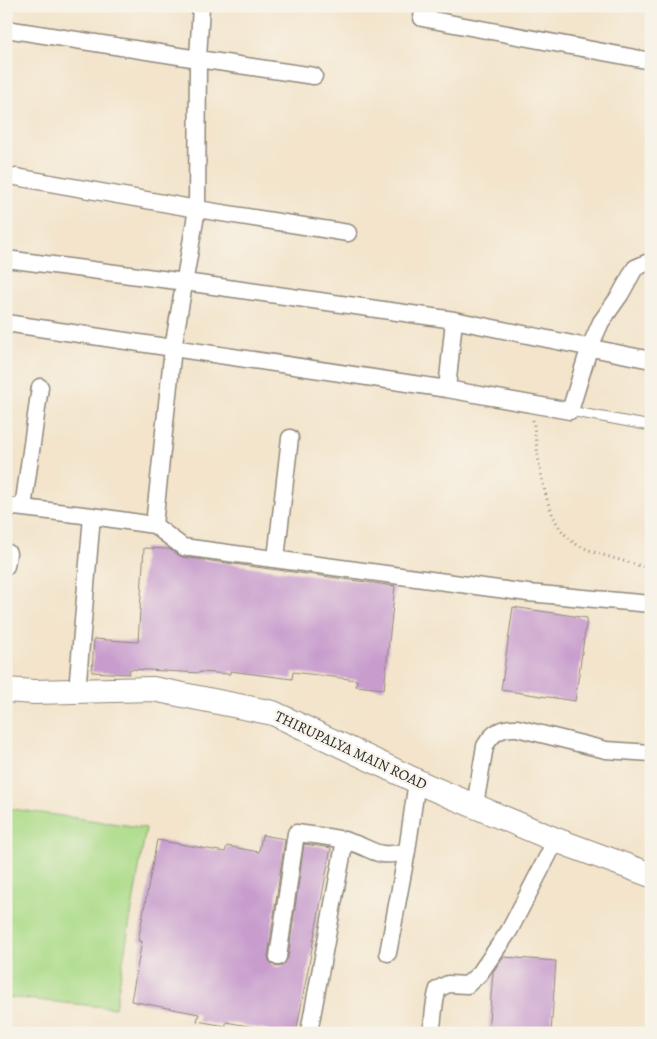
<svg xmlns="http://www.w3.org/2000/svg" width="657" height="1039" viewBox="0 0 657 1039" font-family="Alegreya,serif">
	<rect width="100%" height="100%" fill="#f7f3e8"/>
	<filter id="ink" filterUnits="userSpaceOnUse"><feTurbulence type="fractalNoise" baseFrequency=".02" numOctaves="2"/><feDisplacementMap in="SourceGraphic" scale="10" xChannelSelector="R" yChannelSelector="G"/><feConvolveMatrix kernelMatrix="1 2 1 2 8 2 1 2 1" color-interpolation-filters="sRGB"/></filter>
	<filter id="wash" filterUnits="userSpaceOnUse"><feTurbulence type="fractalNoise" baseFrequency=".0096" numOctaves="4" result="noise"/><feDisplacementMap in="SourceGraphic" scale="20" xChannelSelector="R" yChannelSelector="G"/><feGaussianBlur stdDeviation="1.12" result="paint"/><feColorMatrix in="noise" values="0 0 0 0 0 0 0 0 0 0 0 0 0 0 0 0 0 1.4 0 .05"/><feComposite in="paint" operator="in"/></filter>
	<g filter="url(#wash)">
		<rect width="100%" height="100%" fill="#f3e4cb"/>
		<!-- green -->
		<path fill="#abdb88" stroke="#6b835a" d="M 6,808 L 146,828 L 115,1008 L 6,997 Z"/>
		<g id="blocks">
			<!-- building -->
			<path fill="#c89dcd" d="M 144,548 L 169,549 L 182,557 L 395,586 L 384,689 L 356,686 L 357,680 L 293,672 L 292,679 L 230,671 L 230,674 L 200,672 L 200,673 L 130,669 L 129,674 L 92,672 L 94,639 L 138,642 Z
				M 513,607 L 587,618 L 575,701 L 501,690 Z
				M 262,835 L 285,839 L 268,956 L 269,961 L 276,967 L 282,966 L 288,958 L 304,844 L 331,848 L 296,1033 L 268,1033 L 269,1030 L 226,1022 L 226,1026 L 197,1021 L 199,1014 L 131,1001 L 142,941 L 138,941 L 157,840 L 225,852 L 227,846 L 259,852 Z
				M 503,957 L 556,961 L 551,1033 L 488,1033 L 493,972 Z"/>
		</g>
	</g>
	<g filter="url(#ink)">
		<use href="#blocks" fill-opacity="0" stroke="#8f887b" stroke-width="1"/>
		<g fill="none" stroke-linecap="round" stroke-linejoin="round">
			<!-- lane casing -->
			<g stroke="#8f887b" stroke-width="11">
				<path id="lane" d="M 570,411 L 651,426"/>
			</g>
			<!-- street casing -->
			<g stroke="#8f887b" stroke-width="19">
				<path id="street" d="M 424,6 L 422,18 L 651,61
					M 6,29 L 198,59 L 314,76
					M 16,177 L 197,209 L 348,233
					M 6,259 L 185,282 L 454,320 L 651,360
					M 6,323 L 447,389 L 570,411 L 589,349 L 601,322 L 620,295 L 635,268 L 651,261
					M 447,389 L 454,320
					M 6,506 L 92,516
					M 23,508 L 40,387
					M 154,525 L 173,348 L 197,209 L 198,59 L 201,6
					M 276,558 L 290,438
					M 6,566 L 8,553
					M 77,691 L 92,516 L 154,525 L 183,547 L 528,593 L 651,604
					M 475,805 L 485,746 C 493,732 502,727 517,728 L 606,750 L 651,753
					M 388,953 L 407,851 L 417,781
					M 278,957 L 296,833 C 312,835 328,836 343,840 C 372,846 374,861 407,851
					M 309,1032 L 345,840
					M 431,1033 C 434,1017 433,1004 438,989 L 448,984 L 467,985 L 480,973 L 509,931 L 556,840"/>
			</g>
			<!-- secondary casing -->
			<g stroke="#8f887b" stroke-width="26">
				<path id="secondary" d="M 6,690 L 34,692 L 153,689 L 273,713 L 427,786 L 556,840 L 651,875"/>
			</g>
			<!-- path -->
			<path stroke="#8f887b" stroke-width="3" stroke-dasharray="1 4" stroke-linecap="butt" d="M 533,420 C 539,456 542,526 578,545 C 597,555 629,562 651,569"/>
			<!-- lane -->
			<use href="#lane" stroke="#fff" stroke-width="9"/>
			<!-- street -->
			<use href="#street" stroke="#fff" stroke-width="16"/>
			<!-- secondary -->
			<use href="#secondary" stroke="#fff" stroke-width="24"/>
		</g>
	</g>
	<g text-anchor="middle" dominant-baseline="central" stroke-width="4.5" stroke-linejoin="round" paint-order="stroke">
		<!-- street labels -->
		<g font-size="15" fill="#2b2b2b" stroke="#f7f3e8">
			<text transform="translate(351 750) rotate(25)">THIRUPALYA MAIN ROAD</text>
		</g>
	</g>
	<!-- margin -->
	<rect width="657" height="1039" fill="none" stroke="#f7f3e8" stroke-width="25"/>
</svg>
